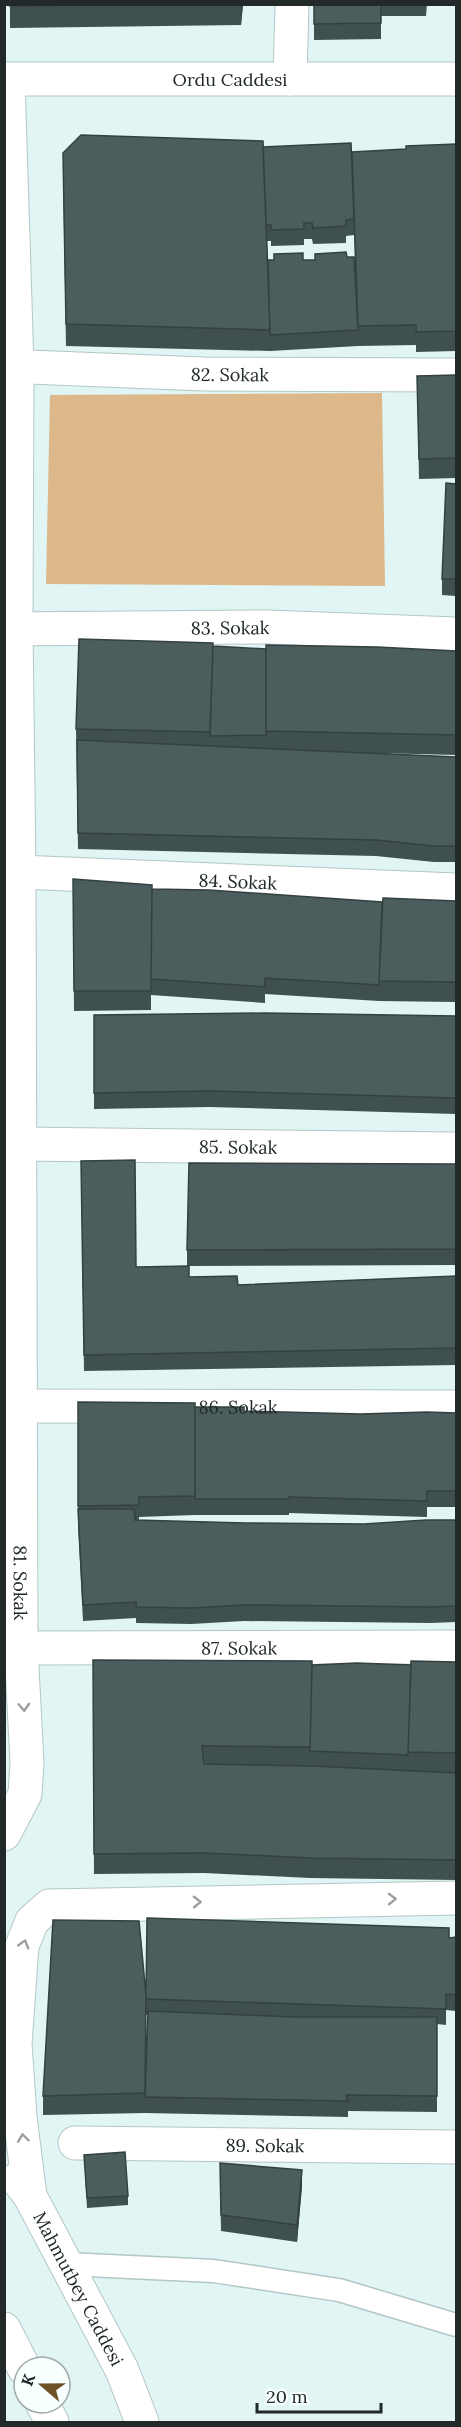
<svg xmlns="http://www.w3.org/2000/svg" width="461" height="2427" viewBox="0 0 461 2427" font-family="Lora,serif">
	<rect width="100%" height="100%" fill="#e0f5f4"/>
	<!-- green -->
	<path fill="#dcb88a" d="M 382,393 L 385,586 L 46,584 L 50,395 Z"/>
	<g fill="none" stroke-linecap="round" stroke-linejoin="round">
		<!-- lane casing -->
		<g stroke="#b3c7c6" stroke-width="25">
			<path id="lane" d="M 66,2264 L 214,2271 L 339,2290 L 456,2325"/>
		</g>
		<!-- street casing -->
		<g stroke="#b3c7c6" stroke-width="35">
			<g id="street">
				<path d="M 290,79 L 292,4"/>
				<path id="s1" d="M 4,366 L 204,374 L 456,375"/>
				<path id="s2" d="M 4,629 L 268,627 L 456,634"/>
				<path id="s3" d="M 19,872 L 456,890"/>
				<path id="s4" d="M 19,1144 L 456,1149"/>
				<path id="s5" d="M 20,1406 L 456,1407"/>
				<path id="s6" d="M 21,1648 L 456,1647"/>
				<path id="s7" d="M 75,2143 L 456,2147"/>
			</g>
		</g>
		<!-- secondary casing -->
		<g stroke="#b3c7c6" stroke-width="35">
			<g id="secondary">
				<path id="s8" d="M 4,79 L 456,79"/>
				<path id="s9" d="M 8,79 L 17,366 L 16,627 L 19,872 L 21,1648"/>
			</g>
		</g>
		<!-- primary casing -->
		<g stroke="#b3c7c6" stroke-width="35">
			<g id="primary">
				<path d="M 4,1834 L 25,1794 L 27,1763 L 21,1648"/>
				<path id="s10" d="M 17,2179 L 30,2196 L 122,2370 L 142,2422"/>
				<path d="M 30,2196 L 20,2117 L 15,2044 L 22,1946 L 32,1921 L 49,1906 L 456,1898"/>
				<path d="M 4,2329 L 24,2368"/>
				<path d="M 42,2403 L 52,2422"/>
			</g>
		</g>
		<!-- lane -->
		<use href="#lane" stroke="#fff" stroke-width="22"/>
		<!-- street -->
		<use href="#street" stroke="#fff" stroke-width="33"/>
		<!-- secondary -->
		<use href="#secondary" stroke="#fff" stroke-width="33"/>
		<!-- primary -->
		<use href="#primary" stroke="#fff" stroke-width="33"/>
	</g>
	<!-- wall -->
	<path fill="#40504f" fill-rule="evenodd" d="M 10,4 L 243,4 L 241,25 L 10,28 Z
		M 314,4 L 427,4 L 426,16 L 381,16 L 381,39 L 314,40 Z
		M 456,144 L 456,351 L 416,352 L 416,345 L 358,346 L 270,351 L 66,346 L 63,175 L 263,147 L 352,166 L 406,149 ZM 354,228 L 356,301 L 347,257 L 315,260 L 268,260 L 267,241 L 271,241 L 271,246 L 304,245 L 304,239 L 312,239 L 313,244 L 346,243 L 346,236 L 354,235 Z
		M 456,375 L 456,478 L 419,479 L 417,376 Z
		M 456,484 L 456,596 L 442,595 L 442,579 Z
		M 213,646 L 266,649 L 456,651 L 456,755 L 374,753 L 456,757 L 456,862 L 434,862 L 376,856 L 78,849 L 76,729 Z
		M 73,879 L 152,889 L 382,902 L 456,901 L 456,1002 L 379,1001 L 265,994 L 265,1003 L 151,995 L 151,979 L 151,1010 L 74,1011 Z
		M 94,1015 L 456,1016 L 456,1114 L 210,1107 L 94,1109 Z
		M 81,1161 L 136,1267 L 189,1277 L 238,1285 L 456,1276 L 456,1365 L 84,1371 Z
		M 456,1164 L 456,1265 L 187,1266 L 187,1250 Z
		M 78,1402 L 195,1407 L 244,1411 L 360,1414 L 456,1413 L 456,1507 L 427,1507 L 427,1517 L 289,1513 L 289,1515 L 195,1515 L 139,1517 L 139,1520 L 245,1523 L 364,1524 L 456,1520 L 456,1622 L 431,1623 L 244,1621 L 191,1624 L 136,1623 L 136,1618 L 83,1621 L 78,1526 Z
		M 93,1660 L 312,1666 L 411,1665 L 456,1662 L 456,1880 L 310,1878 L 204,1873 L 94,1874 Z
		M 456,1937 L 456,2011 L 446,2010 L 446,2025 L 437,2024 L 437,2112 L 348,2111 L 348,2117 L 145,2113 L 145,2112 L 145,2113 L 43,2115 L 43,2096 L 146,1995 L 449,1938 ZM 146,2015 L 148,2015 L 145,2084 Z
		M 84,2155 L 128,2196 L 128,2205 L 87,2208 Z
		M 220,2179 L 302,2186 L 297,2242 L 221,2231 Z"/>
	<!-- shaded-wall -->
	<path fill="#344140" d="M 241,4 L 243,4 L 241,25 Z
		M 302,2170 L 302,2186 L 297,2242 L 297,2225 Z"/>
	<!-- building -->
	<path fill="#4b5d5c" stroke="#344140" stroke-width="1.5" d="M 10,4 L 141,4 L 10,6 Z
		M 314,4 L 381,4 L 381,23 L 314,24 Z
		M 81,135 L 263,141 L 270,330 L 66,324 L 63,153 Z
		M 351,143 L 354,219 L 346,220 L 346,226 L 313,228 L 312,223 L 304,223 L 304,229 L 271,230 L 271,225 L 266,225 L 263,147 Z
		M 456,144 L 456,331 L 416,332 L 416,325 L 358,326 L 352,152 L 406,149 L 406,146 Z
		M 346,252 L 347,257 L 354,257 L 358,330 L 270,335 L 268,260 L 274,260 L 274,254 L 303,253 L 303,260 L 315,260 L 315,254 Z
		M 456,375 L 456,458 L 419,459 L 417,376 Z
		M 446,483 L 456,484 L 456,579 L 442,579 Z
		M 79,639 L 213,643 L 210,732 L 76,729 Z
		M 266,645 L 377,647 L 456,651 L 456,735 L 266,731 Z
		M 213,646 L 266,649 L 266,735 L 210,736 Z
		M 77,740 L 456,757 L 456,846 L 434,846 L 376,840 L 78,833 Z
		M 73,879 L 152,885 L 151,991 L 74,991 Z
		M 152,889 L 209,890 L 382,902 L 379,985 L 265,978 L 265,987 L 151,979 Z
		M 383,898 L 456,901 L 456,982 L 379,981 Z
		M 265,1013 L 456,1016 L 456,1098 L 210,1091 L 94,1093 L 94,1015 Z
		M 135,1160 L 136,1267 L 189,1266 L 189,1277 L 237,1276 L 238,1285 L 456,1276 L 456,1348 L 84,1355 L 81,1161 Z
		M 189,1163 L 456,1164 L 456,1249 L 187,1250 Z
		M 78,1402 L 195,1403 L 195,1496 L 139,1497 L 139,1505 L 78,1506 Z
		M 195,1407 L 244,1407 L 244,1411 L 360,1414 L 427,1412 L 456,1413 L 456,1491 L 427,1491 L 427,1501 L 289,1497 L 289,1499 L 195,1499 Z
		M 78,1509 L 134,1509 L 135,1520 L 245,1523 L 364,1524 L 426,1520 L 456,1520 L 456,1606 L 431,1607 L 244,1605 L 191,1608 L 136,1607 L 136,1602 L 83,1605 Z
		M 93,1660 L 312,1661 L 310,1747 L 202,1746 L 204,1764 L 313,1766 L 456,1773 L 456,1860 L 310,1858 L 204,1853 L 94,1854 Z
		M 411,1661 L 456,1662 L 456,1753 L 408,1752 Z
		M 357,1663 L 411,1665 L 408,1755 L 310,1751 L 312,1665 Z
		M 147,1918 L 449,1928 L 449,1938 L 456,1937 L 456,1995 L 446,1994 L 446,2009 L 146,1999 Z
		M 53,1920 L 139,1921 L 146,1995 L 145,2093 L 43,2096 Z
		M 148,2011 L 294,2017 L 437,2017 L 437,2096 L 346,2095 L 348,2101 L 145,2097 Z
		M 125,2152 L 128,2196 L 87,2198 L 84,2155 Z
		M 220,2163 L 302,2170 L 297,2225 L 221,2215 Z"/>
	<!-- one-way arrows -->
	<defs><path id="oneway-chevron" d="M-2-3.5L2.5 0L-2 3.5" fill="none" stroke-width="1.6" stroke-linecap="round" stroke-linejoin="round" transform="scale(1.5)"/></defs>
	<g stroke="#9b9f9f">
		<use href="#oneway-chevron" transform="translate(24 1707) rotate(87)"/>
		<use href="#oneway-chevron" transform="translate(392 1899) rotate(-1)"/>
		<use href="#oneway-chevron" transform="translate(197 1902) rotate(-1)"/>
		<use href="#oneway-chevron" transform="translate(24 1944) rotate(-74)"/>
		<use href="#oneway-chevron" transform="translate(23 2138) rotate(-97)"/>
	</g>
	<g text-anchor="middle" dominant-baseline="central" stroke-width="6" stroke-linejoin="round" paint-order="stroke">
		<!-- street labels -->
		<g font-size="18" fill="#212929" stroke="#f7ffff">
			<text stroke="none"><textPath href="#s8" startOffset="226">Ordu Caddesi</textPath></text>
			<text stroke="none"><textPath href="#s1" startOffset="226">82. Sokak</textPath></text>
			<text stroke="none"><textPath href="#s2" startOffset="226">83. Sokak</textPath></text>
			<text stroke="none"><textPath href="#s3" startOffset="219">84. Sokak</textPath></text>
			<text stroke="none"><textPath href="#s4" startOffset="219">85. Sokak</textPath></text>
			<text stroke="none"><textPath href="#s5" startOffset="218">86. Sokak</textPath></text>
			<text stroke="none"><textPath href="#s9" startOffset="1504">81. Sokak</textPath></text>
			<text stroke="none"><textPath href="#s6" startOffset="218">87. Sokak</textPath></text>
			<text stroke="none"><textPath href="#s7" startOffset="190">89. Sokak</textPath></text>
			<text stroke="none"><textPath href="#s10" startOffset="126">Mahmutbey Caddesi</textPath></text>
		</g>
	</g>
	<!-- border -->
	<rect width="461" height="2427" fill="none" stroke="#212929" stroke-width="12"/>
	<!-- north arrow -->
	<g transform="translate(42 2385) rotate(290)"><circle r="28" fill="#f7ffff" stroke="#a1a9a9" stroke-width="1.5"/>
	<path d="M0-4.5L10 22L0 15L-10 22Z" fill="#705126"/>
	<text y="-9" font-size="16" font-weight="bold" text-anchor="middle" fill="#212929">K</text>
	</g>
	<!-- scale -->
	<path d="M257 2403v9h124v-9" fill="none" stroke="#212929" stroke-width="3"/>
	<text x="266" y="2403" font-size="18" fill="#212929" stroke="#f7ffff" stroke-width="4.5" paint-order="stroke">20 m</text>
</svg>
